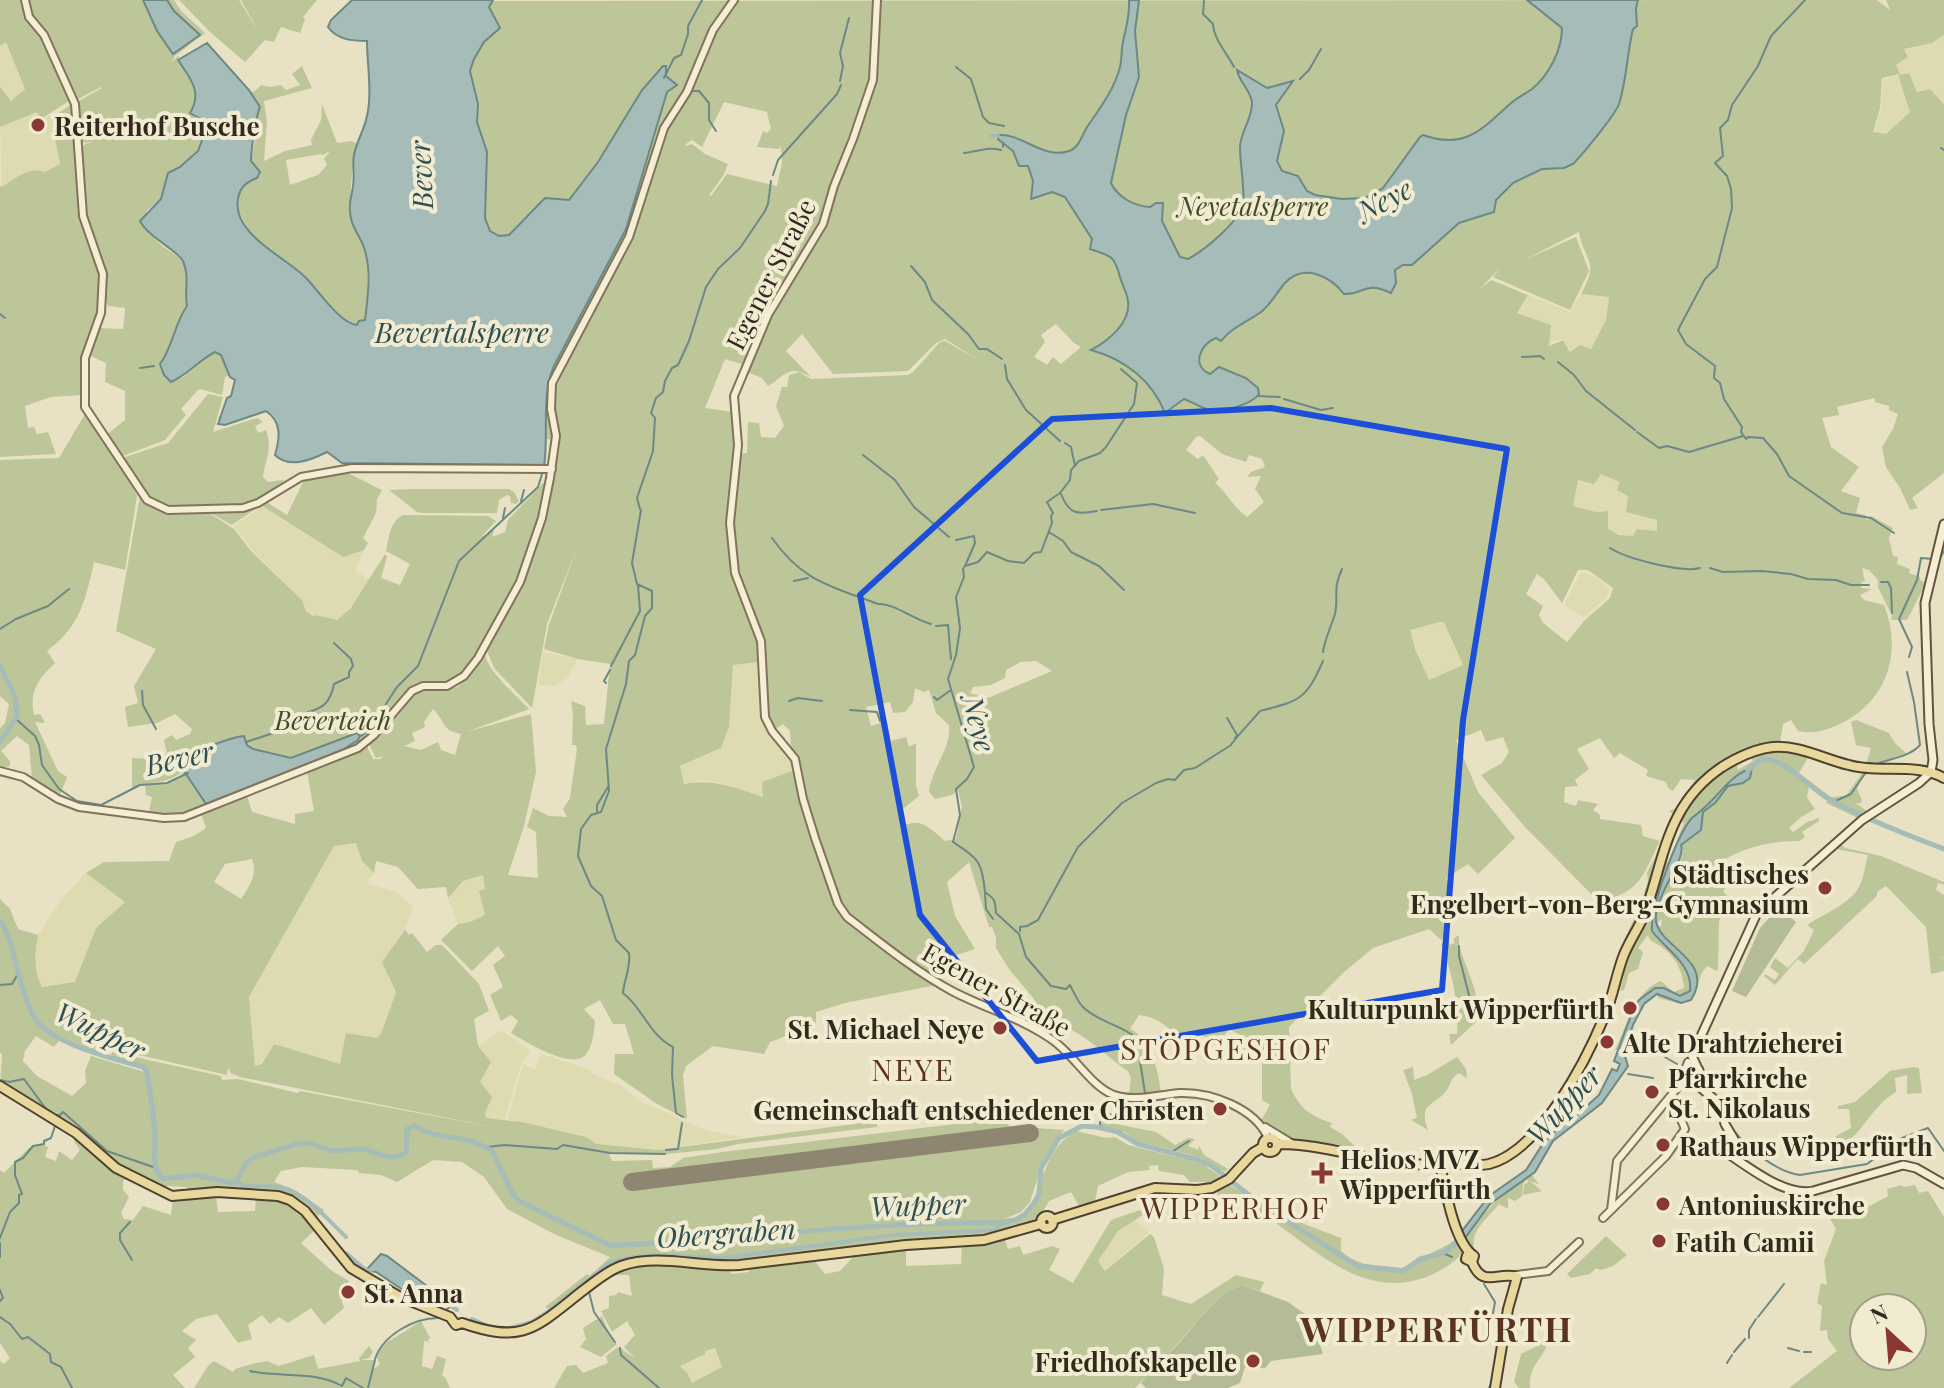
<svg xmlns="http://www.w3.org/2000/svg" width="1944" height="1388" viewBox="0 0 1944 1388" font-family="'Playfair Display',serif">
	<rect width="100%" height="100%" fill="#e9e1c3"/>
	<!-- farmland -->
	<path fill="#dedbb1" d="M 1944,35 L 1944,104 L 1930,89 L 1917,92 L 1908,72 L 1900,74 L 1896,65 L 1908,57 L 1904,49 L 1932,43 Z
		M 6,42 L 25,89 L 12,101 L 0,84 L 0,47 Z
		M 1898,75 L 1910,112 L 1886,134 L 1874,133 L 1881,109 L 1883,80 Z
		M 38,112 L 41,120 L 50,115 L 60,164 L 45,172 L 22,173 L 2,187 L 0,127 Z
		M 1581,294 L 1609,297 L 1606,320 L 1591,349 L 1580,345 L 1571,352 L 1563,339 L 1549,343 L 1551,325 L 1517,313 L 1528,295 L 1570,312 Z
		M 1601,474 L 1621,482 L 1628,496 L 1626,512 L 1658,520 L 1657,531 L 1638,529 L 1633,536 L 1611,533 L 1608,530 L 1606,511 L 1596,512 L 1572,506 L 1578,479 Z
		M 263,506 L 343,557 L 364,550 L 355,570 L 369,580 L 342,618 L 337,620 L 314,617 L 306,611 L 302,600 L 252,550 L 234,526 Z
		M 1580,573 L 1595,576 L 1610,589 L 1607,597 L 1584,617 L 1564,605 Z
		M 1440,622 L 1444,622 L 1463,665 L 1429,680 L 1411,640 L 1410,630 Z
		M 543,652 L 578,659 L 568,676 L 556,686 L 538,685 Z
		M 761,662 L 761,705 L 764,720 L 793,761 L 795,770 L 763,797 L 719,783 L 702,780 L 684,784 L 680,767 L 721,748 L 729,727 L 733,665 Z
		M 357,842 L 362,861 L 374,873 L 366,883 L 396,892 L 413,907 L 405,930 L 382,962 L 396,992 L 381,1034 L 377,1038 L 346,1033 L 340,1064 L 274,1044 L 262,1064 L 255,1066 L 249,997 L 334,846 Z
		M 86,873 L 126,901 L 96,928 L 75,982 L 42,987 L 37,977 L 35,960 L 38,935 L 61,900 Z
		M 483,875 L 485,889 L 479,892 L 485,915 L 470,922 L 458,924 L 448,898 L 463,881 Z
		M 501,1030 L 530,1051 L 520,1067 L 505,1119 L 502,1120 L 486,1118 L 479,1082 L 483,1055 L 478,1046 Z
		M 541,1054 L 591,1070 L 591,1073 L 622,1086 L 640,1101 L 687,1122 L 708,1131 L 743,1137 L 658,1150 L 597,1144 L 586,1137 L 508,1119 L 522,1068 L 524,1065 L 535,1069 Z
		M 1135,1220 L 1149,1232 L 1105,1271 L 1097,1261 L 1118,1231 Z
		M 715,1347 L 722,1367 L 691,1384 L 679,1366 L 704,1351 Z"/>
	<!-- green -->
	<path fill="#bcc698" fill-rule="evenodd" d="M 0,0 L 23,0 L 28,22 L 32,22 L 39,29 L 72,99 L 41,119 L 37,112 L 0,127 L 0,86 L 11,101 L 25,89 L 6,42 L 0,46 Z
		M 26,0 L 143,0 L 157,31 L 174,53 L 199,35 L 169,5 L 167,0 L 174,0 L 181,11 L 205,33 L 175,56 L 171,63 L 179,55 L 178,60 C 190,78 203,92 190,113 L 201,117 L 204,121 L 204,135 L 198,151 L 180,167 L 168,173 L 161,199 L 147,210 L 143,227 C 149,231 152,236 157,241 C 172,256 187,255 187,281 C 188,291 185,294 187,306 C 174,324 173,347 160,364 L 164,375 L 171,382 L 183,377 L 215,352 L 221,355 L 231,374 L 225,377 L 222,395 L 200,389 L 197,391 L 181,409 L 186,415 L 165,440 L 123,456 L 119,456 L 104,437 L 125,420 L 125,391 L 105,382 L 106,363 L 87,354 L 97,328 L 123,329 L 125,311 L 125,308 L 109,306 L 104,301 L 105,284 L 83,211 L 81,149 L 85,144 L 93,142 L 80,143 L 77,102 L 102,88 L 101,87 L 76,100 L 32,19 Z
		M 179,0 L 239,0 L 258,31 L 241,0 L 317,0 L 303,17 L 305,19 L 300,33 L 281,27 L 274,42 L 265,40 L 245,62 L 210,32 Z
		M 1877,0 L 1890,10 L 1886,0 L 1944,0 L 1944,35 L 1932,43 L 1904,49 L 1908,57 L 1896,65 L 1900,74 L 1882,78 L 1880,108 L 1873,132 L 1886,134 L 1910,112 L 1898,75 L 1909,73 L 1917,92 L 1930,89 L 1944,104 L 1944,473 L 1912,498 L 1918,508 L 1910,510 L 1900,488 L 1886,467 L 1882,447 L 1893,429 L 1898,414 L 1889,410 L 1889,406 L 1875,402 L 1875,398 L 1837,407 L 1839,415 L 1822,418 L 1831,447 L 1859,467 L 1841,491 L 1860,498 L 1856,513 L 1865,515 L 1867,521 L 1871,516 L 1893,528 L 1889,538 L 1893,556 L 1898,557 L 1897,564 L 1910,569 L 1909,573 L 1920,577 L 1920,580 L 1926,583 L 1907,620 L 1891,620 L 1892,616 L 1878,587 L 1878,580 L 1869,570 L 1862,568 L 1865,582 L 1862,581 L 1861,588 L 1872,589 L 1860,595 L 1864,600 L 1884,605 C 1902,649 1889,697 1846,721 C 1830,729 1816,735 1798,731 L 1791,720 L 1783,724 L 1779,748 C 1810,752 1839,768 1870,772 L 1861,779 L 1857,789 L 1862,800 L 1861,803 L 1856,803 L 1868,812 L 1860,819 L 1826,803 L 1829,799 L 1809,786 L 1807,798 L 1815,809 L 1801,817 L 1789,828 L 1793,832 L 1807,822 L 1819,818 L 1819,821 L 1802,832 L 1805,837 L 1799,841 C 1766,841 1740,848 1713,867 L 1719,873 L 1723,870 L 1727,873 L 1723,877 L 1729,884 L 1723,891 L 1728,897 L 1719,922 L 1718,968 L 1717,971 L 1707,966 C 1697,977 1699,988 1692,1000 L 1681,1004 L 1658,998 L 1657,994 L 1681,1003 L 1691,1000 C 1714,964 1669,951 1658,925 L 1661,927 L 1662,919 L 1652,927 L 1652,931 C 1666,950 1693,963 1690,991 L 1680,996 L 1663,988 L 1654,988 C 1630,1008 1630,1023 1620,1050 L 1615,1050 C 1627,1026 1633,992 1661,981 L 1673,992 L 1684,988 C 1682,964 1670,950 1650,940 L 1648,935 L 1638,948 L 1643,952 L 1638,969 L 1629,973 L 1624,990 L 1620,991 L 1624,976 L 1620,974 L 1627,952 L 1623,945 L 1624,940 L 1640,907 L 1648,881 L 1647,873 L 1662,843 L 1659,859 L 1668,863 L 1684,823 L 1677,820 C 1691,794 1710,776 1736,761 L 1738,770 L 1753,761 L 1748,752 L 1706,777 L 1674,815 L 1669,811 L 1677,808 L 1695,780 L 1681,779 L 1673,791 L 1668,788 L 1666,782 L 1646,776 L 1648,770 L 1620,753 L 1614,758 L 1600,738 L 1577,749 L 1589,769 L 1575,780 L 1578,786 L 1565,787 L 1564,802 L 1576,806 L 1578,800 L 1598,804 L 1593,810 L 1600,815 L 1600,819 L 1641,825 L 1643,836 L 1660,841 C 1640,880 1643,888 1600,903 L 1525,827 L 1481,775 L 1502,763 L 1509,752 L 1503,737 L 1486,742 L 1481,730 L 1456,740 L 1478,792 L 1515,838 L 1478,874 L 1468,864 L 1446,878 L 1453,894 L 1437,903 L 1447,935 L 1441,940 L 1429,929 L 1373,948 L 1344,972 L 1289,1027 L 1291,1089 C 1301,1110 1311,1116 1332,1123 L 1330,1127 L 1342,1134 L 1357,1148 L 1322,1142 L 1319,1144 C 1297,1140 1278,1137 1260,1122 L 1270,1105 L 1262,1100 L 1262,1060 L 1239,1046 L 1242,1036 L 1229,1029 L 1221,1040 L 1198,1035 L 1198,1040 L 1180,1041 C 1168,1026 1159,1018 1139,1015 L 1130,1029 C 1152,1039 1158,1071 1161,1092 L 1129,1094 L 1131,1078 L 1128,1071 C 1108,1058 1074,1022 1049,1024 L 1034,999 L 1009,969 L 996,948 L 996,937 L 992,927 L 989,927 L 969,862 L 947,882 L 955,916 L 975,949 L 935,962 L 937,980 L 848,916 L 840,905 L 804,799 L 798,765 L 791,748 L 790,731 L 783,724 L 772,731 L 763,707 L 765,641 L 739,577 L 735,573 L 737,567 L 732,529 L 738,458 L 740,454 L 747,453 L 748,422 L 759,423 L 761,437 L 775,438 L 784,426 L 776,406 L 782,387 L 787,387 L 789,375 L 799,372 L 811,379 L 908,375 L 913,372 L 940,342 L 945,341 L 980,361 L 945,339 L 936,343 L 908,371 L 833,374 L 802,334 L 786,351 L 811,377 C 788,364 787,374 768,386 L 762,378 L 745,371 L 769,315 L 825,222 L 836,186 L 852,148 L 871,85 L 866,88 L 851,138 L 818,226 L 766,314 L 744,365 L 725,359 L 705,408 L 733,412 C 739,456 724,498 728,542 C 729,563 734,584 742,603 C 751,623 759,639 760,662 L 733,665 L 729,727 L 721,748 L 680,766 L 684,784 C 713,778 736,788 763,797 L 762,782 L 795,770 L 802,802 L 835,904 L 833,907 L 936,985 L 845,1003 L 816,1012 L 816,1025 L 770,1042 L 764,1054 L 713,1046 L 686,1066 L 683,1075 L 687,1119 L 657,1104 L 614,1074 L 615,1054 L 634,1054 L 625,1024 L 613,1024 L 600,1000 L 584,1009 L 595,1021 C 594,1031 593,1044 587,1053 C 574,1073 524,1040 511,1033 L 518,1021 L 511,1015 L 501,1021 L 490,995 L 503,987 L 493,965 L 505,956 L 498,946 L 472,971 L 441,940 L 458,924 L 470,922 L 485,915 L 479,891 L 485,889 L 483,875 L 463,881 L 448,898 L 446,887 L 418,889 L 398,867 L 376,861 L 374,873 L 362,861 L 356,843 L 334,846 L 249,997 L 255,1066 L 262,1064 L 274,1044 L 340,1064 L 346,1033 L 377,1038 L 381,1034 L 396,992 L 382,962 L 405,930 L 409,935 L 412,933 L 427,952 L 436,945 L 442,945 L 479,984 L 489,1011 L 474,1019 L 478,1046 L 491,1062 L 480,1082 L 492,1097 L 485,1113 L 486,1118 L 522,1122 L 586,1137 L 597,1144 L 658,1150 L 877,1121 L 877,1127 L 738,1144 L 717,1149 L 667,1154 L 609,1154 L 612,1161 L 652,1160 L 653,1168 L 670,1167 L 683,1158 L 722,1152 L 1005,1118 L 1009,1126 L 1064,1130 L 1044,1158 L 1030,1202 L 1021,1212 L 1004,1219 L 1025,1216 C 1045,1187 1042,1150 1076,1131 L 1106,1138 L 1115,1137 L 1128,1145 L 1189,1160 L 1204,1165 L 1224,1179 L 1208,1186 L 1205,1182 L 1190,1182 L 1184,1175 L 1159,1171 L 1158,1165 L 1149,1166 L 1150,1170 L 1128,1172 L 1098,1186 L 1094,1207 L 1082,1211 L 1071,1192 L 1049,1201 L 1036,1223 L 1003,1234 L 1008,1249 L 1020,1246 L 1023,1255 L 1052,1246 L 1060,1249 L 1049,1270 L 1073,1283 L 1111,1220 L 1140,1210 L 1143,1215 L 1118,1231 L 1098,1261 L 1105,1271 L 1150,1234 L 1154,1237 L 1164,1269 L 1162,1295 L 1191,1304 L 1236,1275 L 1264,1282 L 1260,1291 L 1242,1285 C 1215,1295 1199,1320 1180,1341 C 1166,1357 1151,1373 1135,1388 L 554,1388 L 567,1366 L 576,1365 L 583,1373 L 608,1363 L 606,1356 L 618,1347 L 635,1358 L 624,1347 L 635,1335 L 627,1321 L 612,1332 L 601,1311 L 609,1308 L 609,1296 L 616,1295 L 618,1292 L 632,1296 L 629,1275 L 608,1275 C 646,1254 690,1270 730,1269 L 731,1274 L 749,1272 L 749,1266 L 814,1260 L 825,1274 L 840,1271 L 856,1254 L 906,1248 L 906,1266 L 961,1264 L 962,1245 L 995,1241 L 994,1237 L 906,1243 L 741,1262 L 655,1259 L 633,1261 L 607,1270 L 553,1311 L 545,1307 L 587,1274 L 590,1276 L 610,1257 L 554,1234 L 507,1209 L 484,1177 L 462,1162 L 433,1160 L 397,1182 L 381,1175 L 359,1173 L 357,1170 L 302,1167 L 281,1171 L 274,1182 L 293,1189 L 324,1210 L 316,1218 C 307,1212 301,1204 291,1199 C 269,1188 217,1191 193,1195 L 186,1187 L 167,1186 L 161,1192 L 136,1178 L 123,1180 L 123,1190 L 129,1197 L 121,1213 L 124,1219 L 133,1220 L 143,1206 L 171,1215 L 173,1199 L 210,1195 L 216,1197 L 218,1212 L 255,1211 L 256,1198 C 288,1199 296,1204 316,1229 L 301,1243 L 332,1271 L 349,1281 L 340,1294 L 344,1308 L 324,1325 L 311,1308 L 288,1323 L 279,1317 L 270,1324 L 262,1315 L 248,1325 L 252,1339 L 238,1343 L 217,1314 L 196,1319 L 182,1331 L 196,1340 L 188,1348 L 195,1357 L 173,1375 L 185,1388 L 0,1388 L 0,1361 L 4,1364 L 10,1358 L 0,1343 L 0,1170 L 4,1173 L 29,1148 L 41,1144 L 48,1147 L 45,1157 L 56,1161 L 59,1151 L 72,1160 L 80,1150 L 74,1141 L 79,1136 L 76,1133 L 0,1086 L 2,1055 L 0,1052 L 0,899 L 10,909 L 18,929 L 38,935 C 35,954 33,969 42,987 L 75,982 L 96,928 L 125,902 L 86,873 L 104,862 L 169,861 L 176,842 L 194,836 L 206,828 L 201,813 L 214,807 L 216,809 L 247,796 L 252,812 L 295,824 L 295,814 L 314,811 L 307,771 L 366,745 L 373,759 L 380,759 L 383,756 L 376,758 L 369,744 C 387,727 401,692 427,688 L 431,691 L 458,687 L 468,677 L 489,639 C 488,644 486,648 485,652 C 484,668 518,697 529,709 L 466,732 L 531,714 L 536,772 L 524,826 L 508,875 L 538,878 L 536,832 L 527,827 L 533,808 L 549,816 L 567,817 L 563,809 L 570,798 L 577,749 L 576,745 L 572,745 L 573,714 L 571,701 L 585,706 L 586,725 L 604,724 L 610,664 L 578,659 L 544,649 L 549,625 L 577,548 L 547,624 L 532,708 L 494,668 L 487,651 C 496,626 512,603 523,579 C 543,536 552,486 558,440 L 547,439 L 546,388 L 553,368 L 626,229 L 667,92 L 677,85 L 666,76 L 666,66 L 663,66 L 642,90 L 598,162 L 569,201 L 545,198 L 509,235 L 499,236 L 490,231 L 485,218 L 487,152 L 477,122 L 478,104 L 470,71 L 474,59 L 484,42 L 500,28 L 489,6 L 492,1 ZM 724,102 L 767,112 L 771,129 L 767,133 L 763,131 L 757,147 L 779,149 L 781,146 L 782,163 L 777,186 L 727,174 L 711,196 L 709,195 L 723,176 L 728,164 L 705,154 L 692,144 L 686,146 L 686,144 L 692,140 L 702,147 ZM 1579,232 C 1585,264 1600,260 1581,294 L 1609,297 L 1606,320 L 1591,349 L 1580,345 L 1570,352 L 1563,340 L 1549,346 L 1551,325 L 1517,313 L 1528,295 L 1491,280 L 1478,291 L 1500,268 L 1493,277 L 1570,310 L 1589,271 L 1576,237 L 1522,261 ZM 1056,324 L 1074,343 L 1081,347 L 1061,364 L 1053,357 L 1047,365 L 1034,357 L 1045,342 L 1041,335 ZM 1200,436 L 1222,454 L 1246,462 L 1249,455 L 1262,459 L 1265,467 L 1251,472 L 1247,477 L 1261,476 L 1255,489 L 1264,502 L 1247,517 C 1233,507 1228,494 1215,483 L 1219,479 L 1203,455 L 1198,459 L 1186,450 L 1196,437 ZM 1601,474 L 1620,482 L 1617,490 L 1628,496 L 1626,512 L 1657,520 L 1657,531 L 1637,529 L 1633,536 L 1619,535 L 1608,529 L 1608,511 L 1596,512 L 1573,506 L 1578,480 L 1594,484 ZM 1578,570 L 1588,570 L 1613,588 L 1610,598 L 1585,620 L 1567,642 L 1543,623 L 1539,615 L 1543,606 L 1526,594 L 1537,574 L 1544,579 L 1562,603 ZM 1440,622 L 1444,622 L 1463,665 L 1429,680 L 1415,649 L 1410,630 ZM 1036,661 L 1052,671 L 988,698 L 970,693 L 973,687 L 991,685 L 1005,678 L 1006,670 L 1021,662 ZM 915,688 L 924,692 L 929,690 L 936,713 L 949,725 C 952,747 931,769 929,792 L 935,799 L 952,795 L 958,790 L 962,807 L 956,839 L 945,841 C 929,828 924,819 904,825 L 899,812 L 919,796 L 916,786 L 916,743 L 909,747 L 906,737 L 891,741 L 887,721 L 871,726 L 866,707 L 890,702 L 893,713 L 905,712 L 913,702 ZM 433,709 C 446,721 440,730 461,734 L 455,755 L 441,750 L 438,742 L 421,750 L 404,746 L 415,741 L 412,733 L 425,727 L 424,722 ZM 1809,756 L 1857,771 L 1862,773 L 1846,796 L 1831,797 L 1799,773 ZM 1752,768 L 1750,778 L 1743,783 L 1728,786 L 1715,803 L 1703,812 L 1701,830 L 1681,845 L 1683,850 L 1680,862 L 1682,851 L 1680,850 L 1674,863 L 1671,863 L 1691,819 L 1706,807 L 1731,779 ZM 252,859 C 258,875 249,887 241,899 L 214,882 L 225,864 ZM 36,1036 L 54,1047 L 62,1037 L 105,1056 L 108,1048 L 227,1075 L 228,1068 L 231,1073 L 240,1077 L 504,1129 L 300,1091 L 298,1093 L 238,1079 L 222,1080 L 221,1076 L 112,1052 L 110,1058 L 143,1065 L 148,1073 L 91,1056 L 85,1071 L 86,1083 L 72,1096 L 37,1076 L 23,1061 L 25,1051 ZM 715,1348 L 722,1367 L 692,1383 L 688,1374 L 680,1366 L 705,1354 L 705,1351 Z
		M 302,66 L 312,88 L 264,101 L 267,121 L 264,161 L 285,151 L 312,145 L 311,140 L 321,120 L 322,104 L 337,143 L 351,141 L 358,144 C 352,155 348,212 352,223 C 356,235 364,244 366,258 C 368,278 368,299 365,319 L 359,321 L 357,325 L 349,325 L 323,300 L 307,278 L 289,267 L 249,232 L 237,207 L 240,192 L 248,181 L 254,179 L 258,169 L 251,161 L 258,123 L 256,101 L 250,92 L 255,91 L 261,85 L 270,87 L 281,85 L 286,90 L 300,85 L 292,74 ZM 330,151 L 324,159 L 327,165 L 318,175 L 290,185 L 286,160 L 321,154 L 323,155 Z
		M 73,103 L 81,205 L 101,268 L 100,313 L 84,358 L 82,395 L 51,397 L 25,406 L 28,428 L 34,427 L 37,434 L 48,432 L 56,454 L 0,457 L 0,185 L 2,187 C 15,178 29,166 45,172 L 60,164 L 51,118 Z
		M 208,394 L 223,397 L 213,432 L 253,419 L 258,418 L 263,422 L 255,426 L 258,433 L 266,430 C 273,451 265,459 263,477 L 268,482 L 283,480 L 284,484 L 261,500 L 246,506 L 171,509 L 148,499 L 122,458 L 168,443 Z
		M 85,414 L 134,487 L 137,496 L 125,570 L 94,562 C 85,602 80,626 47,651 L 55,663 C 38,679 29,691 34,715 L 40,714 L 45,723 L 35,722 L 58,771 L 67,777 L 60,795 L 32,779 L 29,745 L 17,736 L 1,751 L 10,761 L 10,766 L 0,768 L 0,728 L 5,723 L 9,704 L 0,696 L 0,460 L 59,458 Z
		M 335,473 L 350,474 L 382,490 L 377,499 L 376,513 L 363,538 L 368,543 L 364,550 L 343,557 L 261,505 L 232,525 L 209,512 L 240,510 L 289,485 L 268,503 L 287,515 L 304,480 Z
		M 543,483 L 546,484 L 539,517 L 519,577 L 467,669 L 453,681 L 440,684 L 422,684 L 409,689 L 372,736 L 358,745 L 185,815 L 165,815 L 149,812 L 152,797 L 146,795 L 145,785 L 166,784 L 184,776 L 181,773 C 163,785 152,780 132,788 L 132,758 L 155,759 L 154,757 L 173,756 L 167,754 L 164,740 L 172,735 L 176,740 L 190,734 L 192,729 L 175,714 L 157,723 L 128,727 L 125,707 L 138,703 L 134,686 L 156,649 L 116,631 L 140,496 L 158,509 L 206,511 L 234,529 L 251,551 L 302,600 L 306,611 L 314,617 L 316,615 L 337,620 L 350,609 L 385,554 L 387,557 L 381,578 L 400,585 L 410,564 L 386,551 C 389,538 390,521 403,515 L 488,516 L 496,521 L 481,537 L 494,530 L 492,537 L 505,532 L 508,520 Z
		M 415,489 L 509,489 L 514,492 L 519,501 L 516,504 L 511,503 L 510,496 L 507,495 L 499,500 L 497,513 L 422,513 L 417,512 L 389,490 Z
		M 1856,720 L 1889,733 L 1895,743 L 1907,754 C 1894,756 1877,766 1866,765 L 1871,748 L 1856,745 L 1851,722 Z
		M 1840,843 L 1845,848 L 1881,856 L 1944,882 L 1944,885 L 1938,883 L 1936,890 L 1944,895 L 1944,958 L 1940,957 L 1944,959 L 1944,971 L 1931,974 L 1926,927 L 1886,886 L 1877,892 L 1877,896 L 1804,964 L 1798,959 L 1775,985 L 1764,976 L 1765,974 L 1775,980 L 1779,974 L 1770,967 L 1775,958 L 1788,968 L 1804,951 L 1814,930 L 1807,925 C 1825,913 1856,902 1862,880 C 1865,872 1865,863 1868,855 L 1836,849 Z
		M 1459,935 L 1459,946 L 1475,990 L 1478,1020 L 1451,1045 L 1449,1034 L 1457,1034 C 1459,1005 1452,970 1441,944 L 1448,940 L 1450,945 L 1455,943 L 1453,939 Z
		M 1457,1057 L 1466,1069 L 1467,1078 L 1459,1073 C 1451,1078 1452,1081 1448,1088 C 1437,1107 1417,1100 1428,1130 L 1411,1120 L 1417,1118 L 1412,1094 L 1403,1070 L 1413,1067 L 1414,1080 L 1427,1075 Z
		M 1913,1067 L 1919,1068 L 1922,1093 L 1907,1094 L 1907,1075 L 1895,1078 L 1896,1092 C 1872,1105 1861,1137 1841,1145 L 1835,1142 L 1836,1136 L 1851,1128 L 1849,1109 L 1838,1109 L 1838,1106 L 1855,1102 L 1890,1071 Z
		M 1101,1121 L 1156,1132 L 1175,1145 L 1188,1138 L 1195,1139 L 1188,1146 L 1199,1150 L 1198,1144 L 1204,1155 L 1228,1169 L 1225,1172 L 1192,1155 L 1137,1141 L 1125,1132 L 1101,1126 Z
		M 1532,1175 L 1539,1184 L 1530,1181 L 1542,1191 L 1523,1195 L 1524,1185 L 1529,1181 L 1526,1180 L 1523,1184 L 1522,1196 L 1515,1201 L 1508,1198 L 1508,1209 L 1499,1204 C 1489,1217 1470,1230 1474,1249 L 1470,1249 L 1465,1238 C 1483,1212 1504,1191 1532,1175 Z
		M 1228,1183 L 1236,1189 L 1276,1206 L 1304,1224 L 1341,1238 L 1341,1251 L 1350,1258 L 1365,1264 L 1402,1268 L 1449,1244 L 1457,1238 L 1463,1251 C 1457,1262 1440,1271 1429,1276 C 1355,1305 1304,1235 1247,1205 C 1238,1200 1228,1199 1218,1196 L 1217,1190 Z
		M 1901,1185 L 1903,1187 L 1915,1185 L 1919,1193 L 1928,1191 L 1944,1217 L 1944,1388 L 1789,1388 L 1837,1351 L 1828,1339 L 1827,1330 L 1820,1331 L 1822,1306 L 1817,1303 L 1821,1283 L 1827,1285 L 1824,1261 L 1836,1229 L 1826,1212 L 1862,1200 L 1866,1208 L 1888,1196 L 1887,1189 ZM 1912,1308 L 1912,1356 L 1864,1356 L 1864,1308 Z
		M 1606,1236 L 1627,1255 L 1613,1266 L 1601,1270 L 1596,1268 L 1590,1274 L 1571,1278 L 1567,1274 Z
		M 602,1316 L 610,1336 L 617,1344 L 601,1357 L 580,1347 L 586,1339 L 583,1328 Z
		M 421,1321 L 430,1338 L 427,1341 L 431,1343 L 424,1341 L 422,1366 L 432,1369 L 437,1356 L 446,1359 L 442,1376 L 445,1377 L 450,1388 L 194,1388 L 208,1366 L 214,1361 L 233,1372 L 235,1369 L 252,1364 L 267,1361 L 279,1366 L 314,1355 L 318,1369 L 360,1361 L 359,1358 L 369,1346 L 373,1352 L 369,1358 L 361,1360 L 374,1360 L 373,1370 L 380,1364 L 376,1356 L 386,1343 Z
		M 1548,1337 C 1548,1357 1528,1362 1530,1388 L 1519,1388 L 1514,1382 L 1521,1354 L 1540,1345 Z"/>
	<!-- cemetery -->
	<path fill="#b4bb97" d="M 1779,907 L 1796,922 L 1746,997 L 1732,991 L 1760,928 Z
		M 1242,1285 L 1288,1302 L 1312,1319 L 1323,1354 L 1271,1361 L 1265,1368 L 1245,1367 L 1240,1383 L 1228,1388 L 1146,1388 L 1141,1383 C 1154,1369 1168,1355 1181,1341 C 1199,1320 1215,1295 1242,1285 Z"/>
	<!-- water -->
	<path fill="#a5bcb8" stroke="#6d8985" stroke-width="2" d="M 143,0 L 167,0 L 174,11 L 200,35 L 173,54 L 157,31 Z
		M 352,0 L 493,0 L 489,7 L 500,28 L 484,42 L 474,59 L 470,71 L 478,104 L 477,122 L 487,152 L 485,218 L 490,231 L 499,236 L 509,235 L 545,198 L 569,200 L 598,162 L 642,90 L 663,66 L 666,66 L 666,76 L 677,85 L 667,92 L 626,229 L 553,368 C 541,400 549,434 544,467 L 542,465 L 342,463 L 327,452 C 311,460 289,469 275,455 C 280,438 282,422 266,411 L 225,425 L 218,424 L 227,398 L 231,396 L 235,380 L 230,377 L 221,355 L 215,352 C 199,360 188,375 171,382 L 164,375 L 160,364 C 173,347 174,324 187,306 C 184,291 190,277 183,261 C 176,249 149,238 140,221 L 161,199 L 168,173 L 180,167 L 198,151 L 204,135 L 204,121 L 190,113 C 203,92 190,78 178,60 L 207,43 L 249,90 L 260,107 C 256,116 251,149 251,161 L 260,172 L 257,178 C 246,182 240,187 238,199 C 231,235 290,259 308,280 C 319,292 341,324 357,325 L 359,321 L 365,320 C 368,297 372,267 363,245 C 358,233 350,224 350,211 C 349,202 352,194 353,186 C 355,176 352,165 354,155 C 356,143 363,132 366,120 C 373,96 367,64 367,41 C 353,41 337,40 328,27 L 331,20 Z
		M 1129,0 L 1139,0 L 1135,31 L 1139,77 L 1126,115 L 1111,183 C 1118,198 1135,206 1150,207 L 1156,203 L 1163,203 L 1162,221 L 1180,257 L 1188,259 C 1203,251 1241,221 1243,203 C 1245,192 1240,161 1240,149 C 1239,133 1253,119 1252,102 C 1250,89 1239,82 1237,70 L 1267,88 L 1293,81 L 1276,105 L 1284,131 L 1277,161 L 1282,171 L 1298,176 L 1307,191 L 1315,195 L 1342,199 L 1365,198 L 1383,188 L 1420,137 L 1423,135 C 1466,150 1482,129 1511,103 C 1517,98 1525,94 1532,89 C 1549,75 1562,50 1562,28 L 1527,0 L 1638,0 L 1636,8 L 1637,26 L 1633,29 C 1627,53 1627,79 1619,104 C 1615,115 1583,154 1573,164 L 1564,168 L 1542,169 L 1513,183 L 1496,200 L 1494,212 L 1459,223 L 1412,265 L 1403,265 L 1395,270 L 1396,283 L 1391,293 C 1363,280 1366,295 1344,294 C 1330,276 1304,263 1285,283 C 1277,292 1271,304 1261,312 C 1247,322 1232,327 1221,341 L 1216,338 C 1200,344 1191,366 1210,374 L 1219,367 L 1246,378 L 1258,388 L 1259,394 C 1252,404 1223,413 1210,410 C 1201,408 1193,402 1184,399 L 1165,413 C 1152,380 1124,359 1091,350 C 1108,341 1131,323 1128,301 C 1127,292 1122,285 1120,277 C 1114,255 1111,256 1090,249 L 1092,239 L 1065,197 L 1052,192 L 1031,199 L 1033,181 L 1028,166 L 1019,166 L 1013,151 L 998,139 L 999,135 C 1021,133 1044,160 1069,151 C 1079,148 1082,135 1087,127 C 1100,108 1114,90 1120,67 C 1122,59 1121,51 1123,42 C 1126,27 1130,16 1129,0 Z
		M 357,733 L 360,736 L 358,740 L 342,750 L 206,804 L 184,771 L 162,759 L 167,754 C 195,759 216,739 244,736 L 247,745 L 253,749 L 291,758 Z
		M 1752,768 L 1750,778 L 1743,783 L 1728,786 L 1715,803 L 1703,812 L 1701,830 L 1681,845 C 1687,859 1653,897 1656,921 C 1660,948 1716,960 1691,1000 L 1681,1003 L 1657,994 L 1644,1004 L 1633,1025 L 1624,1053 L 1628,1066 L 1602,1103 L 1553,1141 L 1535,1172 L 1490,1204 L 1465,1238 L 1462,1231 L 1489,1196 L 1526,1170 L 1544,1142 L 1557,1129 L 1577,1115 L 1599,1095 L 1612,1069 L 1617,1071 L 1620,1064 L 1614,1061 L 1633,1010 L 1639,1000 L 1655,988 L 1664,988 L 1680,996 L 1690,991 C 1693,964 1666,950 1652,931 C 1650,909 1676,837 1691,819 C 1695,815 1700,812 1705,807 C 1722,792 1730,775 1752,768 Z
		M 381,1254 L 387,1256 L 427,1286 L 421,1291 L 416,1289 L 406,1292 L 376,1272 L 371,1271 L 368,1268 Z"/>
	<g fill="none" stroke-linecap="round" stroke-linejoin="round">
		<!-- stream -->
		<path stroke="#6d8985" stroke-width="2" d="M 1204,0 L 1203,14 L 1213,24 C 1214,40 1227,53 1234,67
			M 1805,0 L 1771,36 L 1758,66 L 1732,105 L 1728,120 L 1720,128 L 1723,156 L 1715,163 L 1727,176 L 1731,189 L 1732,208 L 1717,267 L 1705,279 L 1678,330 L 1686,344 L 1715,366 L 1714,378 L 1720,383 L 1724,399 L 1742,427 L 1741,432 L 1746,439 L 1748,437 L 1763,438 L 1777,454 L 1789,476 L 1842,513 L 1871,518 L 1894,533
			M 956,67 L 971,79 L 983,117 L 989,123 L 1004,126
			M 664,78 L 674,58 L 681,55 L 688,34 L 688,26 L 702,0
			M 1300,79 L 1309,70 L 1321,49
			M 840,81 L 843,66 L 840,53 L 849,18
			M 691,91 L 699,91 L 709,103 L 709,120 L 716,131
			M 1003,147 L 1003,143
			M 1941,148 L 1944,150
			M 964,153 C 977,152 989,146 1001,150
			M 773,175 L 778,160 L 837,94 L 841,85
			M 911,266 L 925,282 L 932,300 L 968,334 L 979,349 L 987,349 L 1002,359
			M 0,314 L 5,318
			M 1522,357 L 1540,356 L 1544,359
			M 1558,362 L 1574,375 L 1586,391 L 1635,430
			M 1005,365 L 1007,379 L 1026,410 L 1060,441
			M 140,368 L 154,366
			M 1121,369 L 1137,383 L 1134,404 L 1106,447 L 1100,453 L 1079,461 L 1071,470 L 1070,480 L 1060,493 L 1047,502 L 1053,513 L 1051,516 L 1052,523 L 1041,552 L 1034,553 L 1024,563 L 1008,561 L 987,552 L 978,562 L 965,566 L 963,569 L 964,577 L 956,597 L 960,628 L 956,655 L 948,679 L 974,767 L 967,779 L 956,789 L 960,815 L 953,842 C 978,859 982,860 985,892 C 996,900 995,901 996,913 L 1019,934 L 1026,957 L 1051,986 L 1066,989 L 1070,985 C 1074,992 1077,1001 1083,1007 C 1102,1026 1135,1026 1146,1051 L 1140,1061 L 1145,1093
			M 1258,396 L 1280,397
			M 1284,399 L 1321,410 L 1333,408
			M 1637,432 L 1659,448 L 1667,446 L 1689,452 L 1743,436
			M 1065,443 L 1071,447 L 1075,466
			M 863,455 L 895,480 L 914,507 L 949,537
			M 1061,494 C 1069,514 1077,515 1097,511
			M 521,501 L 524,490
			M 640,509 L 637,498 L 653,451 L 655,418 L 651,413 L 656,398 L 663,392 L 665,381 L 672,368 L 678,365 L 689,341 L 706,287 L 718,269 L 740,248 L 765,211 L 768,204 L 771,181
			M 641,510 L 632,563 L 637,584 L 652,591 L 652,608 L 645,616 L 635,655 L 629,661 L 626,684 L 606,749 L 609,791 L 601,812 L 591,815 L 581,829 L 578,856 L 591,886 L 602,896 L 616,940 L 629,953 C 631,967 624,980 623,993 C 642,1007 650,1036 673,1047 L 672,1075 L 676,1113 L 683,1117
			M 1101,510 L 1153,504 L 1195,513
			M 503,518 L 505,508
			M 1049,532 L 1063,541 L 1071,552 L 1099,566 L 1124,590
			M 772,538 C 802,581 830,586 878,604 C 894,603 914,620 931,624
			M 956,540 L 974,536 L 975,543 L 965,566
			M 1610,548 C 1627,559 1683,573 1700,568
			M 1939,560 L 1944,551
			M 1710,568 L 1723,572 L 1762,571 L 1791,574 L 1808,579 L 1836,580 L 1851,585 L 1869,585
			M 794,581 L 808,578
			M 1881,582 L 1888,582 L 1891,588 L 1892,613
			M 936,626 L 948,625 L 951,659
			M 0,629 L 16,619 L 48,606 L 69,589
			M 1323,652 C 1325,638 1331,627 1335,614 C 1339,596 1332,591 1342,569
			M 1909,657 L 1912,647 L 1899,619 L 1917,580 L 1921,558 L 1933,559
			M 611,666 L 640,611 L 638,585
			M 606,683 L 604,681 L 610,670
			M 142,691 L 143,705 L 156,729
			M 934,697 L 937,700 L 951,690
			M 789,701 L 798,698 L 822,701
			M 850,710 L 877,712 L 880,721
			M 1227,718 L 1237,735 L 1235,738
			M 16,719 L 35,736 L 39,745 L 42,765 L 59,789 L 77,801 L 101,805 L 140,785 L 167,783 L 188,773
			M 361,736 L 369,730 L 397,687 L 418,666 L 459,561 L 538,487 L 543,471
			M 246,742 L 292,727 C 305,702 327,720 334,684 L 349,677 L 349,672 L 353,666 L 351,659 L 334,643
			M 1874,765 C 1888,759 1910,757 1920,745 L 1914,702 L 1907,672
			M 1833,802 L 1851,794 L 1866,772
			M 597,813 L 597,805 L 608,787
			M 985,893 L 986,909 L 993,919
			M 1020,931 L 1020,927 L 1027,926 L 1038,920 L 1078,847 L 1122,803 L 1156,783 L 1168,779 L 1175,780 L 1184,770 L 1195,768 L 1231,745 C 1232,742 1255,717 1260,711 C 1299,701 1306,700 1323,661
			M 1459,946 L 1459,956 L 1475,1019
			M 0,985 L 12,984 L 18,974
			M 1629,1040 L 1639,1042 L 1677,1064
			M 1628,1074 L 1653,1078
			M 0,1080 L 9,1082 L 24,1079 L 46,1109 L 54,1115 L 60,1115 L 60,1118
			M 1709,1091 L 1723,1103 L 1727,1120
			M 60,1115 L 63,1112 L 107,1151 L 156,1168
			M 1102,1118 L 1108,1114 L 1135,1118 L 1142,1114 L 1146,1100
			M 1100,1128 L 1100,1122
			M 1732,1129 C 1748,1148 1774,1171 1800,1175 L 1867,1164 L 1902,1138 L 1928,1128 L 1944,1151
			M 487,1147 L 504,1145 L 557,1149 L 563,1145 L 610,1153 L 665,1154
			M 666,1150 L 678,1149 L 682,1123
			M 1170,1153 L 1189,1141
			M 130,1222 L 120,1233 L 120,1240 L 132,1260
			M 0,1238 L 10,1212 L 19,1203 L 19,1195 L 22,1194 L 15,1175 L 15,1162 L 23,1158 L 33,1146 L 44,1144 L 44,1141 L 51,1138 L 56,1123
			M 0,1243 L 0,1257
			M 1443,1253 L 1452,1257
			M 1484,1284 L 1495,1302 L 1492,1319 L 1500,1328
			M 0,1290 L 3,1298 L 0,1301
			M 589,1292 L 594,1312 L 615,1342
			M 446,1310 L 451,1306
			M 0,1317 L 10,1324 L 22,1339 L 28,1337 L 50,1354 L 51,1362 L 61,1367 L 72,1388
			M 1758,1317 L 1784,1284
			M 1749,1338 L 1749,1330 L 1756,1319
			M 620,1348 L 621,1355 L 659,1388
			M 1788,1348 L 1799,1351
			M 1734,1352 L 1745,1339
			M 1804,1352 L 1811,1352
			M 375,1359 C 383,1335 414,1318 438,1318
			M 1727,1363 L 1732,1355
			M 250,1371 C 279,1378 314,1370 342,1386 L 346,1378 L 363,1388
			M 368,1388 L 375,1360
			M 1489,1388 L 1491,1384"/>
		<!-- canal -->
		<path stroke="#a5bcb8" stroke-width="4" d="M 991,136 L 998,136
			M 236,1182 C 249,1190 265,1184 280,1187 C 306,1193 327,1219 346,1237
			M 346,1253 L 367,1271 L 373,1269
			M 423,1286 L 457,1310
			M 472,1319 L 490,1327
			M 510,1328 L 532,1322 L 546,1313 L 609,1263 L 633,1257 L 662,1255 L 724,1258 L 895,1235 L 996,1230 L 1000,1223"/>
		<!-- river -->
		<path stroke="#a5bcb8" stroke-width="5" d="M 0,666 L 15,696 L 17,716 L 0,742
			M 1748,770 C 1755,766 1759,757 1768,759 C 1793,765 1813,792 1836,803 C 1871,821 1907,835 1944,849
			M 0,921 C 12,937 14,960 20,979 C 24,993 28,1008 36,1020 C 53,1044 115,1059 143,1067 L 147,1072 C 150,1093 154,1116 155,1136 C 156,1151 150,1167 163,1179 L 196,1175 L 232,1183 L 236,1182 L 247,1162 L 254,1157 L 296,1144 L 309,1143 L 333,1151 L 363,1149 L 388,1157 L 397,1157 L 406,1153 L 407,1129 L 415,1126 C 437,1141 468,1134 492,1151 L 513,1194 L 519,1201 L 609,1245 L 626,1245 C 751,1238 875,1221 1000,1223 L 1015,1220 L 1024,1215 L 1034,1203 L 1039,1194 L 1041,1168 L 1059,1138 L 1082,1126 L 1097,1127 L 1118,1132 L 1138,1144 L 1195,1159 L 1212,1166 L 1258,1202 L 1357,1266 L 1403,1271 L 1420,1259 L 1443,1253 L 1460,1240"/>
		<!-- runway -->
		<path stroke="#8e8670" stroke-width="18" d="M 632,1182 L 1030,1133"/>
		<!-- tertiary casing -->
		<g stroke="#81735c" stroke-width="10">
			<path id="tertiary" d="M 25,0 L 29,17 L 44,35 L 75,104 L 83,216 L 103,274 L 101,313 L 85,358 L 85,407 L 147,500 L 168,510 L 243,508 L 258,503 L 301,477 L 352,468 L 552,469
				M 877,0 L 873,80 L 853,139 L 834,186 L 823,224 L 768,315 L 734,396 L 738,445 L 730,523 L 735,573 L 761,641 L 765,717 L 772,731 L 795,759 L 803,799 L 815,838 L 838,904 L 847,917 C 881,943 915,971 952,991 C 984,1008 1021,1018 1051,1039 C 1074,1054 1091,1087 1114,1095 C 1135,1102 1158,1095 1180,1093 C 1211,1092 1255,1108 1268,1138
				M 0,771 L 23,777 L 58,799 L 79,807 L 164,818 L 184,817 L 358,748 L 374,735 L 412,691 L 423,686 L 447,686 L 464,676 L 478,658 L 520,582 L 542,518 L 550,478 L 556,436 L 551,409 L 552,383 L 629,237 L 664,128 L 687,92 L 713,30 L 734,0
				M 1265,1127 L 1293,1144
				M 1611,1210 L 1617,1161 L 1678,1087 L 1688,1062
				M 1603,1218 L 1666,1156 L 1685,1129 L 1671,1096
				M 1516,1275 L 1548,1271 L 1579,1242"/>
		</g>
		<!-- secondary casing -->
		<g stroke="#63543f" stroke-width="11">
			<path id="secondary" d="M 1692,1056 L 1757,913 L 1862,820 L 1919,783 L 1931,772 L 1933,760 L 1929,724 L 1925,603 L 1944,524
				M 1692,1056 L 1699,1071 L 1701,1088 L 1720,1104 L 1725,1124 L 1734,1139 L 1727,1153 C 1750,1168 1786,1197 1813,1191 L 1903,1165 L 1916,1168 L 1944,1184
				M 1687,1070 L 1699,1070"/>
		</g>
		<!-- primary casing -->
		<g stroke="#4f4130" stroke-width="12">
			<path id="primary" d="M 0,1086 L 76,1133 L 116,1168 L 172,1196 L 217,1192 L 278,1196 L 290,1200 L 305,1211 L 351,1268 L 400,1297 L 450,1317 L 456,1325 L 462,1323
				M1263 1145a7 7 0 1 1 14 0a7 7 0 1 1-14 0Z
				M 1277,1144 C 1331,1143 1382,1168 1435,1164
				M 1446,1163 C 1460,1163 1475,1167 1489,1164 C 1540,1151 1586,1061 1605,1015 C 1613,996 1616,976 1623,957 C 1629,941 1639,928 1645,913 C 1665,856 1667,804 1722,767 C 1738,757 1754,749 1773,747 C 1800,745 1823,759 1849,765 C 1879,774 1916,762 1944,778
				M 1446,1163 L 1441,1169 C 1446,1193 1455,1244 1474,1256 L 1472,1262 L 1466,1259 L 1468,1253
				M1041 1222a6 6 0 1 1 12 0a6 6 0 1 1-12 0Z
				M 1052,1220 L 1155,1188 L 1197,1190 L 1212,1188 L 1229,1179 L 1253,1153 L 1263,1147
				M 1472,1262 C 1483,1289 1497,1271 1517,1277 L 1508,1309 L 1495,1388
				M 462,1323 C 525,1345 536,1327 585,1289 C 596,1281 607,1271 621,1266 C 658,1253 701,1268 739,1265 L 906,1245 L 984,1240 L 1041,1224"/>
		</g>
		<!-- tertiary -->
		<use href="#tertiary" stroke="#f5eed5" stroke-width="6"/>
		<!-- secondary -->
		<use href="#secondary" stroke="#f5eed5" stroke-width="7"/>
		<!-- primary -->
		<use href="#primary" stroke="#e9d89e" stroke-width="8"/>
	</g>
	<!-- marked area -->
	<path fill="none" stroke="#1d4ed8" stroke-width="6" stroke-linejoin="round" d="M 1271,408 L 1507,449 L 1463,720 L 1442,990 L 1037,1061 L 920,915 L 860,595 L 1052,419 Z"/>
	<!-- markers -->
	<g fill="#8a3932" stroke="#f1ebd2" stroke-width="3">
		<circle cx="38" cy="125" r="8"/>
		<circle cx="1825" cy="888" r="8"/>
		<circle cx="1630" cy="1008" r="8"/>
		<circle cx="1000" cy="1028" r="8"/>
		<circle cx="1607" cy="1042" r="8"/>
		<circle cx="1652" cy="1092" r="8"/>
		<circle cx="1220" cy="1109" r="8"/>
		<circle cx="1663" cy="1145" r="8"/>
		<path d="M1318 1161h8v8h8v8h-8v8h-8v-8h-8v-8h8z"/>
		<circle cx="1663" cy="1204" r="8"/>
		<circle cx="1659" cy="1241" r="8"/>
		<circle cx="348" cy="1292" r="8"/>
		<circle cx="1253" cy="1361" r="8"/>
	</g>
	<g text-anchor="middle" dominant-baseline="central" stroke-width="8" stroke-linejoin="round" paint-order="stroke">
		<!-- poi labels -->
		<g font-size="26" font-weight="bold" fill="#332a1e" stroke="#f1ebd2" text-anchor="start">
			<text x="54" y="125">Reiterhof Busche</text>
			<text x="1809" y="873" text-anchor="end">Städtisches<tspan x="1809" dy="30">Engelbert-von-Berg-Gymnasium</tspan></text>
			<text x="1614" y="1008" text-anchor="end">Kulturpunkt Wipperfürth</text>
			<text x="984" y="1028" text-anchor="end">St. Michael Neye</text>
			<text x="1623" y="1042">Alte Drahtzieherei</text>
			<text x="1668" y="1077">Pfarrkirche<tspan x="1668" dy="30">St. Nikolaus</tspan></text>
			<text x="1204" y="1109" text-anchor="end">Gemeinschaft entschiedener Christen</text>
			<text x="1679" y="1145">Rathaus Wipperfürth</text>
			<text x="1340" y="1158">Helios MVZ<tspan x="1340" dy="30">Wipperfürth</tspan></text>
			<text x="1679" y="1204">Antoniuskirche</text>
			<text x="1675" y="1241">Fatih Camii</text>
			<text x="364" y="1292">St. Anna</text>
			<text x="1237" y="1361" text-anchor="end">Friedhofskapelle</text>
		</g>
		<!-- park labels -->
		<g font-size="26" font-style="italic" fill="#404d27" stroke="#f1ebd2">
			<text x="1253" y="205">Neyetalsperre</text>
			<text x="333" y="719">Beverteich</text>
		</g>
		<!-- street labels -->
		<g font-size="26" fill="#332a1e" stroke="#f1ebd2">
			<text transform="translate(770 274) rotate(-63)">Egener Straße</text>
			<text transform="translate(997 989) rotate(29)">Egener Straße</text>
		</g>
		<!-- water labels -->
		<g font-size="28" font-style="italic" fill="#2f5051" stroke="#f1ebd2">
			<text transform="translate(420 175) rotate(-93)">Bever</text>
			<text transform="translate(1384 199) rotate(-28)">Neye</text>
			<text x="462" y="331">Bevertalsperre</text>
			<text transform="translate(980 723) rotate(76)">Neye</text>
			<text transform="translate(179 757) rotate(-13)">Bever</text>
			<text transform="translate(101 1030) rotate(26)">Wupper</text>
			<text transform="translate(1563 1104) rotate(-47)">Wupper</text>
			<text transform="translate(918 1204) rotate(-2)">Wupper</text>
			<text transform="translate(726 1232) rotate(-4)">Obergraben</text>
		</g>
		<!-- quarter labels -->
		<g font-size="30" letter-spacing="2" fill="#5b3322" stroke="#f1ebd2">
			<text x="1226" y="1048">STÖPGESHOF</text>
			<text x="913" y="1069">NEYE</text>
			<text x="1235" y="1207">WIPPERHOF</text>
		</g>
		<!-- district labels -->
		<g font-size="34" font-weight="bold" letter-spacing="2" fill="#5b3322" stroke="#f1ebd2">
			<text x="1437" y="1328">WIPPERFÜRTH</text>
		</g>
	</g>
	<!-- north arrow -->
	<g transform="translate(1888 1332) rotate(334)"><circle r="38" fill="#f1ebd2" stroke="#a59e8a" stroke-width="2"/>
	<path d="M0-6L14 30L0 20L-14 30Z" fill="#8a3932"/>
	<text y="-12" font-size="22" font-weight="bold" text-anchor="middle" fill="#332a1e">N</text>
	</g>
</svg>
